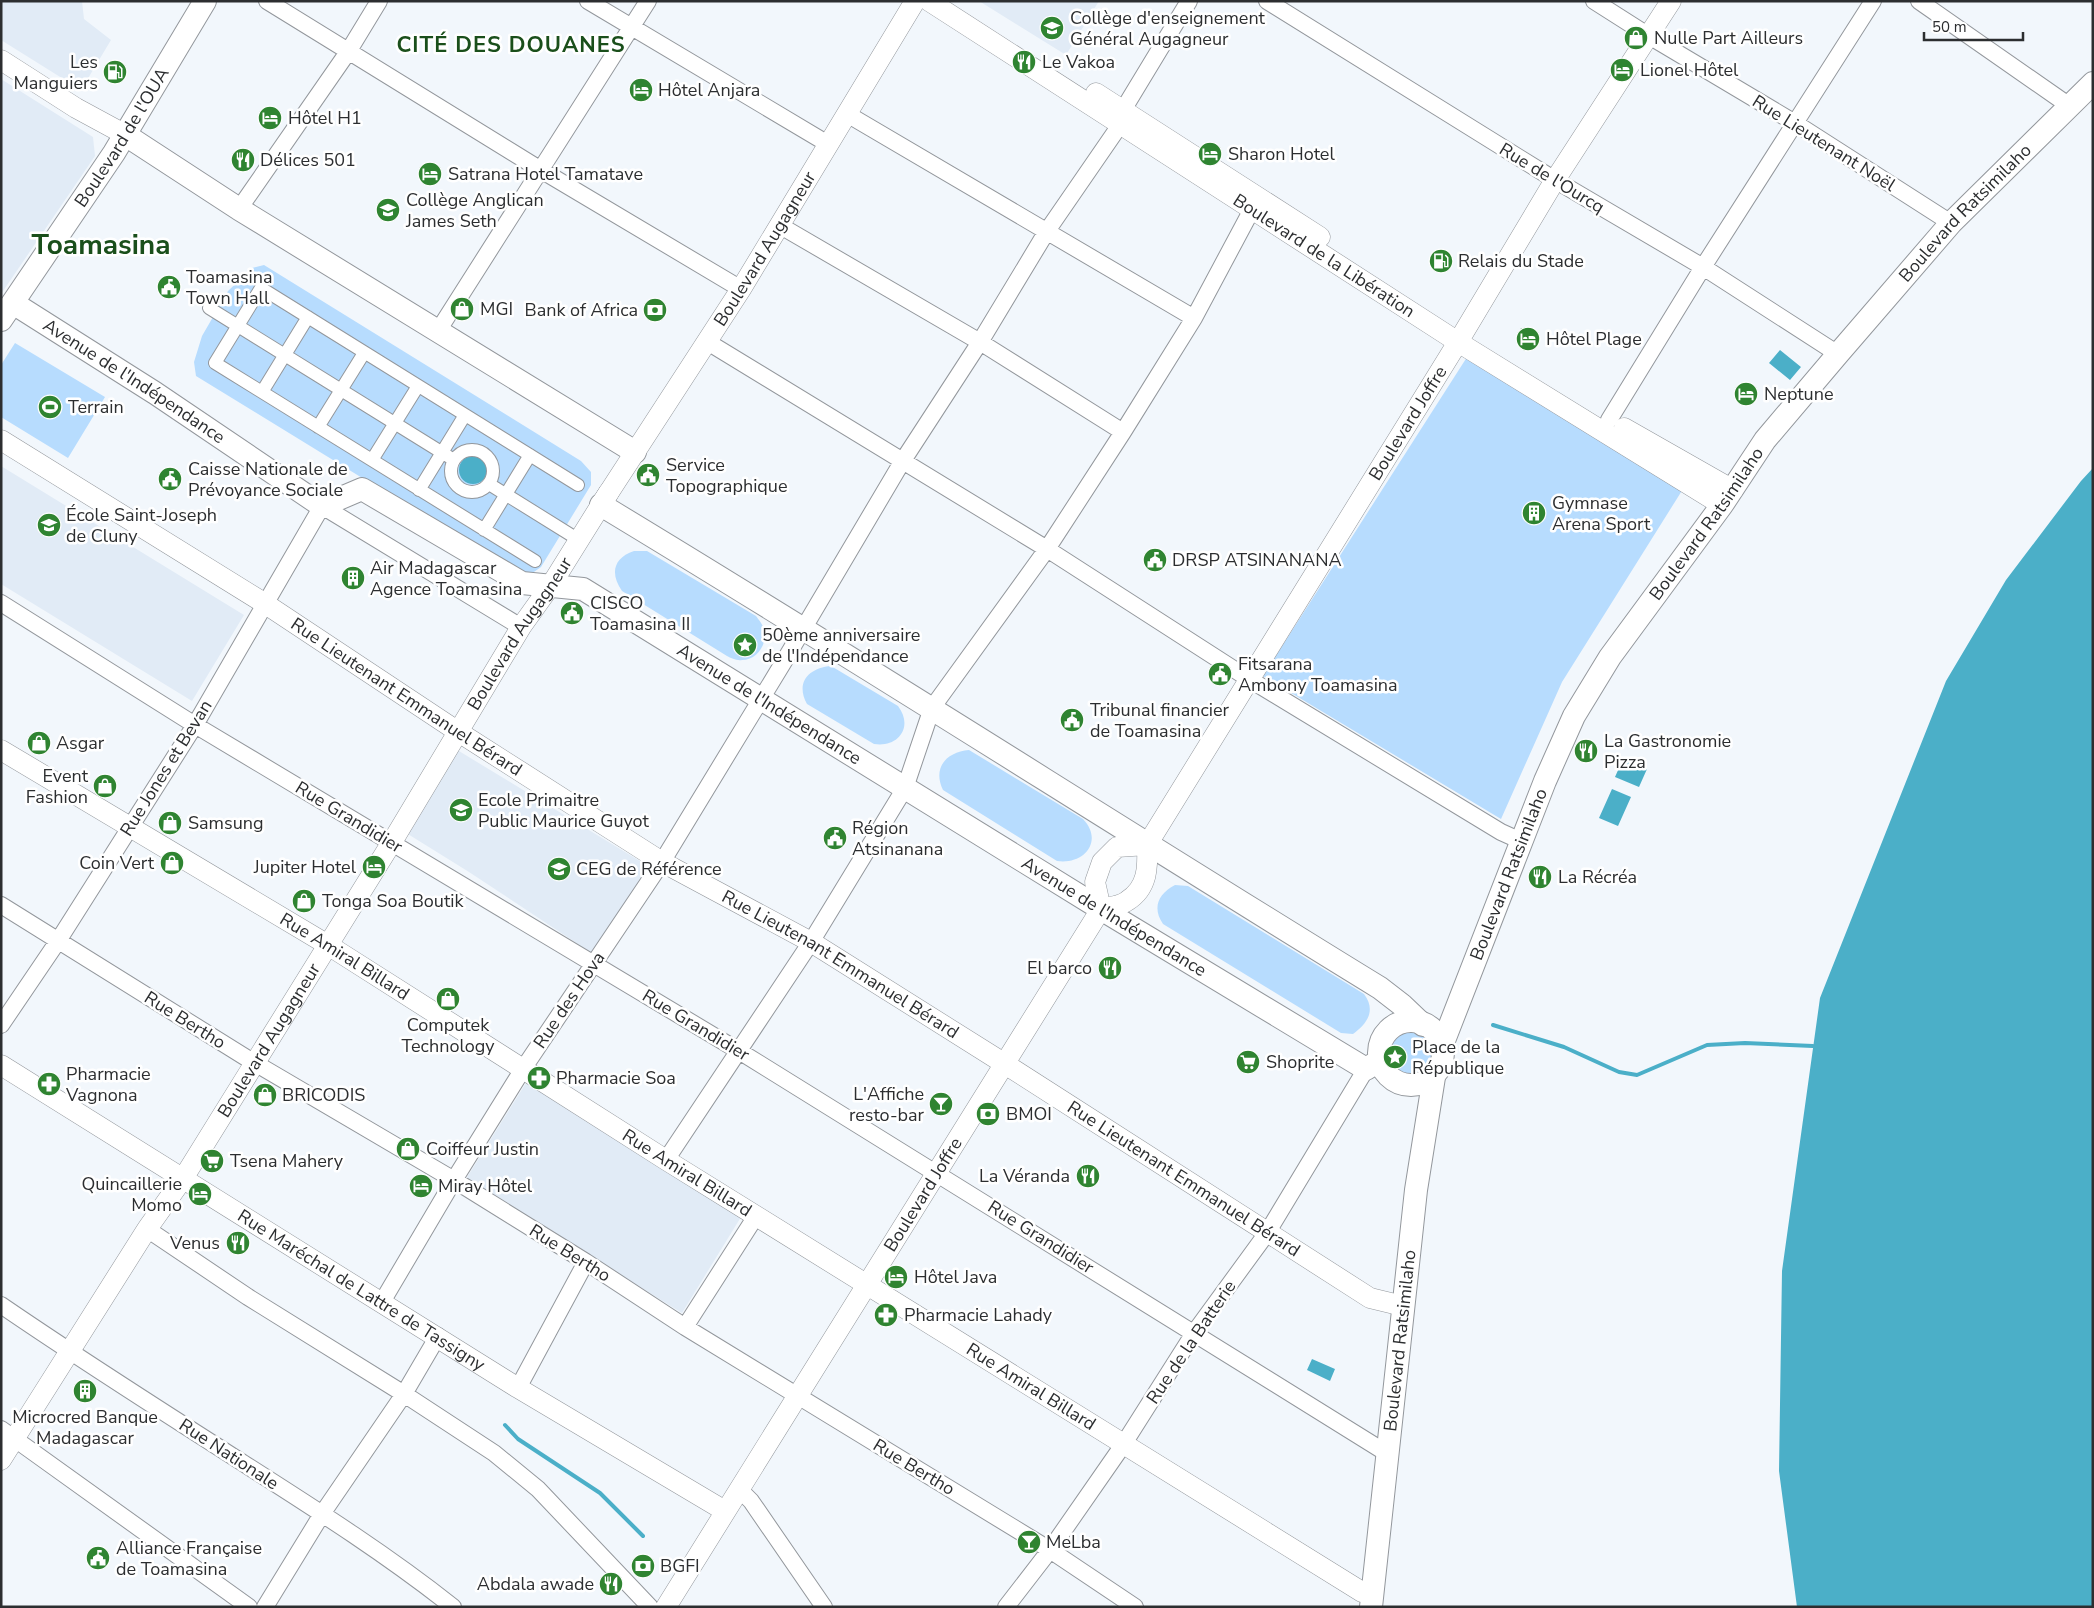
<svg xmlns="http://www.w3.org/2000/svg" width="2094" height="1608" viewBox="0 0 2094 1608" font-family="'Nunito Sans',sans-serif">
	<rect width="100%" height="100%" fill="#f2f7fc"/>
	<!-- built -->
	<path fill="#e1ebf6" d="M 1,1 L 82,1 L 84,19 L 111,40 L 81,90 L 1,40 Z
		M 979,1 L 1099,1 L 1066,55 Z
		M 1,79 L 93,137 L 95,156 L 1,294 Z
		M 1,466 L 244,615 L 192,701 L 1,584 Z
		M 454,748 L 648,866 L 593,954 L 469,872 L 403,831 Z
		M 526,1083 L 741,1217 L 682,1313 L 466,1179 Z"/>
	<!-- green -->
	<path fill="#b7dcfe" d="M 264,265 L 581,461 L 591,472 L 591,485 L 541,567 L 531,574 L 517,573 L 196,376 L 194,362 L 202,336 L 228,291 L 252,268 Z
		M 15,343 L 105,397 L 68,458 L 1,417 L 1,365 Z
		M 1469,354 L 1683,489 L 1562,682 L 1501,819 L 1263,676 Z
		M 634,551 L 647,551 L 756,616 C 759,620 763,625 764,629 C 768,644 757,660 742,660 C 737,661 731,658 727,656 L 622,591 C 610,574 613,558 634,551 Z
		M 831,666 L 898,706 C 914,727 898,748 874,744 L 807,704 C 795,682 809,668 831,666 Z
		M 969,750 L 1083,819 C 1104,841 1084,865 1057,861 L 943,790 C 932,767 947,752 969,750 Z
		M 1175,885 L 1188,886 L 1364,994 C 1376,1010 1368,1023 1353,1034 L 1341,1033 L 1163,924 C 1152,908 1158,894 1175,885 Z
		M1388 1051a23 23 0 1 1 46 0a23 23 0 1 1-46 0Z"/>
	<!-- water -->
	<path fill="#4bafc8" d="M 1780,350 L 1801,367 L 1790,380 L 1769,363 Z
		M459 470a14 14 0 1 1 28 0a14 14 0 1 1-28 0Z
		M 2093,468 L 2093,1607 L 1797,1607 L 1779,1471 L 1782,1271 L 1820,998 L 1946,681 L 2006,580 L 2081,481 Z
		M 1623,759 L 1647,769 L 1639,787 L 1615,777 Z
		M 1612,789 L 1631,797 L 1618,826 L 1599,818 Z
		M 1312,1359 L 1335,1369 L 1330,1381 L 1307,1370 Z"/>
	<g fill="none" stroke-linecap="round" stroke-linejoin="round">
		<!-- stream -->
		<path stroke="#4bafc8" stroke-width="4" d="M 1493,1025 L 1564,1047 L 1619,1072 L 1637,1075 L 1707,1045 L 1745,1043 L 1813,1046
			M 505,1425 L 518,1439 L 600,1493 L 643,1536"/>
		<!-- pedestrian casing -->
		<g stroke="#93979c" stroke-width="14">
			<path id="pedestrian" d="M 209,308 L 454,460
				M 262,392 L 308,317
				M 318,427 L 364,353
				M451 471a21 21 0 1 1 42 0a21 21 0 1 1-42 0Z
				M 372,460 L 418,386
				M 489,484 L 579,540
				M 419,490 L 465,415
				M 484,530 L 530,455
				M 535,561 L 215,363 L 261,288 L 578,485"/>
		</g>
		<!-- minor casing -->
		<g stroke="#93979c" stroke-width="18">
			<path id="minor" d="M 267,1 L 541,170 L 741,289
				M 588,1 L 828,144
				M 1267,1 L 1555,180 L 1703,267 L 1838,354
				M 1594,1 L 1649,36 L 1795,123 L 1951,223
				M 1919,1 L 2071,107
				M 847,114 L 1194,318
				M 239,209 L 348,52 L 379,1
				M 779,225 L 980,342 L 1123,432
				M 438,331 L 648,1
				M 706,341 L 1047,549 L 1249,679 L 1501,832 L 1521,841
				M 1609,420 L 1703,267 L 1873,1
				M 1,603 L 195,725 L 739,1051 L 1380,1449 L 1388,1451
				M 1,905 L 253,1062 L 454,1180 L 586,1262 L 685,1327 L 1050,1550 L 1135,1607
				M 1,1025 L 58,941 L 195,725 L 322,506 L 521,627
				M 666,1160 L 811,942 L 905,788 L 932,708 L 1047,549 L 1123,432 L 1194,318 L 1257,200
				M 147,1229 L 248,1297 L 404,1394 L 494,1453 L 538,1489 L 650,1607
				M 382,1302 L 454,1180 L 523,1069 L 662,862 L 783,663 L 902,462 L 980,342 L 1047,231 L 1120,125 L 1123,110 L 1189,1
				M 1,1305 C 81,1360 162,1411 243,1463 C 315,1509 386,1554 453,1607
				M 685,1327 L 756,1216
				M 518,1388 L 586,1262
				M 1,1429 L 249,1607
				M 739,1489 L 751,1501 L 824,1607
				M 265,1607 L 322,1514 L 404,1394 L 438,1336
				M 1006,1607 L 1050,1550 L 1123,1445 L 1194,1333 L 1267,1233 L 1366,1069"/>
		</g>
		<!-- tertiary casing -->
		<g stroke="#93979c" stroke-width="21">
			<g id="tertiary">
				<path id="s1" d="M 929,1 L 1458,342 L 1722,505"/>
				<path d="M 1,60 L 76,108 L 124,134"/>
				<path d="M 1096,93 L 1320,237"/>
				<path d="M 1624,428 L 1733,490"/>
				<path id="s2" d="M 1,440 L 264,603 L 457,731 L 662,862 L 811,942 L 1005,1064 L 1370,1298 L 1403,1306"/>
				<path id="s3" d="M 602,503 L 741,289 L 915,1"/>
				<path id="s4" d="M 1,750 L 328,945 L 666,1160 L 1362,1592 L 1373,1593"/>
				<path id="s5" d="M 1147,845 L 1458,342 L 1555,180 L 1671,1"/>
				<path d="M 1147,845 C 1148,867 1148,888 1127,901 C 1121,906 1109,907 1101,909 L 1095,882 L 1102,862 L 1117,847 Z"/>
				<path id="s6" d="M 1,1065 L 518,1388 L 725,1511"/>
				<path id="s7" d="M 1,1460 L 147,1229 L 184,1177 L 392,842 L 521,627 L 551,585 L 609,492"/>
				<path id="s8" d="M 666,1607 L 1101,909"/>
			</g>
		</g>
		<!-- secondary casing -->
		<g stroke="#93979c" stroke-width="24">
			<g id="secondary">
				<path d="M 124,134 L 239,209 L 635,452"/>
				<path id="s9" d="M 13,303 L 155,393 L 322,506 L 362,489 L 522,583 L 583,589 L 1101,909 L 1366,1069 L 1380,1060"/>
				<path id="s10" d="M 1,320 L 114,153 L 205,1"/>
				<path d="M 601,505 C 863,663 1119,828 1380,988 L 1402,1005 L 1423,1025"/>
				<circle cx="1411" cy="1053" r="32"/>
				<path id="s11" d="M 1443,1043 L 1545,781 L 1574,716 L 1610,657 L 1722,505 L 1765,440 L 1838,354 L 1951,223 L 2093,83"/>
				<path id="s12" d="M 1371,1607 L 1416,1190 L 1434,1077"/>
			</g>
		</g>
		<!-- pedestrian -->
		<use href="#pedestrian" stroke="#fff" stroke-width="12"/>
		<!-- minor -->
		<use href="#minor" stroke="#fff" stroke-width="16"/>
		<!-- tertiary -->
		<use href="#tertiary" stroke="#fff" stroke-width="20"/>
		<!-- secondary -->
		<use href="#secondary" stroke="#fff" stroke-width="22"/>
	</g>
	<!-- icons -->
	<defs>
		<g id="school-disc" transform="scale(1.25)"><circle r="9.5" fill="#2f8431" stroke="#fff"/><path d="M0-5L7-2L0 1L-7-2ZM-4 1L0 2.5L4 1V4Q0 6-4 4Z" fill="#fff"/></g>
		<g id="shop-disc" transform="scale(1.25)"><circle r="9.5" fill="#2f8431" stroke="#fff"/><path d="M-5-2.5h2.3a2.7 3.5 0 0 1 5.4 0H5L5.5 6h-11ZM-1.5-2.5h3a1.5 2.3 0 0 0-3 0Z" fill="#fff"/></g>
		<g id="restaurant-disc" transform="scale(1.25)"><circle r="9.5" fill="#2f8431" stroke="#fff"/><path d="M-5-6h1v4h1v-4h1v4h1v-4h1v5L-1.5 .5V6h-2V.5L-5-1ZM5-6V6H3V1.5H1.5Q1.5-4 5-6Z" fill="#fff"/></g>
		<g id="hotel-disc" transform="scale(1.25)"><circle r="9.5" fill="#2f8431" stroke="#fff"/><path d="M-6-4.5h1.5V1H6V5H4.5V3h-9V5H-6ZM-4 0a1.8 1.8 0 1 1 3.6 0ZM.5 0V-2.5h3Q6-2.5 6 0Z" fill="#fff"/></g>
		<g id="fuel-disc" transform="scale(1.25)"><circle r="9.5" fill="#2f8431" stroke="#fff"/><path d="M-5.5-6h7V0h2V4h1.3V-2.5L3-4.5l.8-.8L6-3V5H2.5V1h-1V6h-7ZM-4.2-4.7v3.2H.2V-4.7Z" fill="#fff"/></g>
		<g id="civic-disc" transform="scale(1.25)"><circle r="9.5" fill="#2f8431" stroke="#fff"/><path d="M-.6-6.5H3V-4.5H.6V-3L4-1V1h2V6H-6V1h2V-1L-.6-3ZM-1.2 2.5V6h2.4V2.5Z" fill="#fff"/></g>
		<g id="bank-disc" transform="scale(1.25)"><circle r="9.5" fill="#2f8431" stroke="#fff"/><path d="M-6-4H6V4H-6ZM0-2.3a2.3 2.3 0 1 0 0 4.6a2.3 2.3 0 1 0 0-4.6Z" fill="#fff"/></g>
		<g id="stadium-disc" transform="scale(1.25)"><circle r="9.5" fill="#2f8431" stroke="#fff"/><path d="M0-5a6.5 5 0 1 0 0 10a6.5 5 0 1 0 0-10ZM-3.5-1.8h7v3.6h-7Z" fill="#fff"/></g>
		<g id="building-disc" transform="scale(1.25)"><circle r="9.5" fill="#2f8431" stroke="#fff"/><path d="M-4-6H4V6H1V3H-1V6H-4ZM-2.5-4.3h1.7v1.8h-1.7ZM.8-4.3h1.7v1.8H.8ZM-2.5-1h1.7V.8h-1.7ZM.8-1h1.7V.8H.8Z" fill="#fff"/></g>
		<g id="sight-disc" transform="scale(1.25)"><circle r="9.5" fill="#2f8431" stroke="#fff"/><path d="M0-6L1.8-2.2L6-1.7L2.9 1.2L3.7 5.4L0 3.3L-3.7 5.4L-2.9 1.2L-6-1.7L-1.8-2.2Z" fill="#fff"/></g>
		<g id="supermarket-disc" transform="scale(1.25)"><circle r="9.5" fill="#2f8431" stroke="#fff"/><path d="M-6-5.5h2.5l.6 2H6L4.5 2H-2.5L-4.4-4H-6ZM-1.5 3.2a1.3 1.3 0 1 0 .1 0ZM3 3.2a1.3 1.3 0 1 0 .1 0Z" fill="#fff"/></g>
		<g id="pharmacy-disc" transform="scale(1.25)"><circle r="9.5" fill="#2f8431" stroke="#fff"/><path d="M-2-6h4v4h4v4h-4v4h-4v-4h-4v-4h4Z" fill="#fff"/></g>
		<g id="bar-disc" transform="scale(1.25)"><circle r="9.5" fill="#2f8431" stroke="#fff"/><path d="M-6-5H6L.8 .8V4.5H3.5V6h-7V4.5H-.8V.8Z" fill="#fff"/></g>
	</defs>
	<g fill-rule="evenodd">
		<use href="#school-disc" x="1052" y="28"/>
		<use href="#shop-disc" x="1636" y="38"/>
		<use href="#restaurant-disc" x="1024" y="62"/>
		<use href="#hotel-disc" x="1622" y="70"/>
		<use href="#fuel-disc" x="115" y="72"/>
		<use href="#hotel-disc" x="641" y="90"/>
		<use href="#hotel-disc" x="270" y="118"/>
		<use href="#hotel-disc" x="1210" y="154"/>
		<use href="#restaurant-disc" x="243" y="160"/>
		<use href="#hotel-disc" x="430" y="174"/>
		<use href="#school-disc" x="388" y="210"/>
		<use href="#fuel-disc" x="1441" y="261"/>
		<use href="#civic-disc" x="169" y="287"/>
		<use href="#shop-disc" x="462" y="309"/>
		<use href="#bank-disc" x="655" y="310"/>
		<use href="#hotel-disc" x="1528" y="339"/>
		<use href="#hotel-disc" x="1746" y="394"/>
		<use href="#stadium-disc" x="50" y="407"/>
		<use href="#civic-disc" x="648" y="475"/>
		<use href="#civic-disc" x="170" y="479"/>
		<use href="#building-disc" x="1534" y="513"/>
		<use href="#school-disc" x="49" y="525"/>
		<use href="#civic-disc" x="1155" y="560"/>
		<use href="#building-disc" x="353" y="578"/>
		<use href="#civic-disc" x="572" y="613"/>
		<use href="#sight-disc" x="745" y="645"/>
		<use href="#civic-disc" x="1220" y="674"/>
		<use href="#civic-disc" x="1072" y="720"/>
		<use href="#shop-disc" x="39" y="743"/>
		<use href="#restaurant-disc" x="1586" y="751"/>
		<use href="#shop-disc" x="105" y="786"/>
		<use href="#school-disc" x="461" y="810"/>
		<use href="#shop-disc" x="170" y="823"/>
		<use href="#civic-disc" x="835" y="838"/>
		<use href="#shop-disc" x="172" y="863"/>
		<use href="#hotel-disc" x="374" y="867"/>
		<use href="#school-disc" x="559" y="869"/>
		<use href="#restaurant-disc" x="1540" y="877"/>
		<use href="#shop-disc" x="304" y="901"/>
		<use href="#restaurant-disc" x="1110" y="968"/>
		<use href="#shop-disc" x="448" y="999"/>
		<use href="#sight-disc" x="1395" y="1057"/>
		<use href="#supermarket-disc" x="1248" y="1062"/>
		<use href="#pharmacy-disc" x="539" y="1078"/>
		<use href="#pharmacy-disc" x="49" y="1084"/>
		<use href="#shop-disc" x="265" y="1095"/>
		<use href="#bar-disc" x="941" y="1104"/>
		<use href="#bank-disc" x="988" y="1114"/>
		<use href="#shop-disc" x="408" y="1149"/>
		<use href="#supermarket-disc" x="212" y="1161"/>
		<use href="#restaurant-disc" x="1088" y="1176"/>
		<use href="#hotel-disc" x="421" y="1186"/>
		<use href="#hotel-disc" x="200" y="1194"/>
		<use href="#restaurant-disc" x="238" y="1243"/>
		<use href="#hotel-disc" x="896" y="1277"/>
		<use href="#pharmacy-disc" x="886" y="1315"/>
		<use href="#building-disc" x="85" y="1391"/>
		<use href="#bar-disc" x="1029" y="1542"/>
		<use href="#civic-disc" x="98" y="1558"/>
		<use href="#bank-disc" x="643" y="1566"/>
		<use href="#restaurant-disc" x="611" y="1584"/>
	</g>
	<g text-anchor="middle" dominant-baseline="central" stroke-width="5" stroke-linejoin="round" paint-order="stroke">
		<!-- poi labels -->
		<g font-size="18" fill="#2c2e30" stroke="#fff" text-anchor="start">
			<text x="1070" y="18">Collège d'enseignement<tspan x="1070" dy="21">Général Augagneur</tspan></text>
			<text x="1654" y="38">Nulle Part Ailleurs</text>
			<text x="98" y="62" text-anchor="end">Les<tspan x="98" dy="21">Manguiers</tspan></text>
			<text x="1042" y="62">Le Vakoa</text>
			<text x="1640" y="70">Lionel Hôtel</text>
			<text x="658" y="90">Hôtel Anjara</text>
			<text x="288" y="118">Hôtel H1</text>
			<text x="1228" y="154">Sharon Hotel</text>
			<text x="260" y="160">Délices 501</text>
			<text x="448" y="174">Satrana Hotel Tamatave</text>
			<text x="406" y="200">Collège Anglican<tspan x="406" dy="21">James Seth</tspan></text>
			<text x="1458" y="261">Relais du Stade</text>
			<text x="186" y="277">Toamasina<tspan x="186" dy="21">Town Hall</tspan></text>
			<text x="480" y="309">MGI</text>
			<text x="638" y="310" text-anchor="end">Bank of Africa</text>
			<text x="1546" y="339">Hôtel Plage</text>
			<text x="1764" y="394">Neptune</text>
			<text x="68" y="407">Terrain</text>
			<text x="666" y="465">Service<tspan x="666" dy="21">Topographique</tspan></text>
			<text x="188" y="469">Caisse Nationale de<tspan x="188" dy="21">Prévoyance Sociale</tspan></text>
			<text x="1552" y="503">Gymnase<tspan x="1552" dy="21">Arena Sport</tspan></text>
			<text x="66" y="515">École Saint-Joseph<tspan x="66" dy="21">de Cluny</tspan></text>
			<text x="1172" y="560">DRSP ATSINANANA</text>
			<text x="370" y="568">Air Madagascar<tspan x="370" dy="21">Agence Toamasina</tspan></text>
			<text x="590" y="603">CISCO<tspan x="590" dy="21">Toamasina II</tspan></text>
			<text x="762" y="635">50ème anniversaire<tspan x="762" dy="21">de l'Indépendance</tspan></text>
			<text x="1238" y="664">Fitsarana<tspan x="1238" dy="21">Ambony Toamasina</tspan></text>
			<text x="1090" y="710">Tribunal financier<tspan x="1090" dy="21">de Toamasina</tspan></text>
			<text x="1604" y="741">La Gastronomie<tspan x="1604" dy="21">Pizza</tspan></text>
			<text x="56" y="743">Asgar</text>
			<text x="88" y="776" text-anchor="end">Event<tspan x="88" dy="21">Fashion</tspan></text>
			<text x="478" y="800">Ecole Primaitre<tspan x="478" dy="21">Public Maurice Guyot</tspan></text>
			<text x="188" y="823">Samsung</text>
			<text x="852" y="828">Région<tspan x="852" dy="21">Atsinanana</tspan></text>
			<text x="154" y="863" text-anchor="end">Coin Vert</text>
			<text x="356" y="867" text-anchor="end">Jupiter Hotel</text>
			<text x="576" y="869">CEG de Référence</text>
			<text x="1558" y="877">La Récréa</text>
			<text x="322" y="901">Tonga Soa Boutik</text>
			<text x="1092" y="968" text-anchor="end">El barco</text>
			<text x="448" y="1025" text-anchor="middle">Computek<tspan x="448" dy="21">Technology</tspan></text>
			<text x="1412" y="1047">Place de la<tspan x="1412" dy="21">République</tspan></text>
			<text x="1266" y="1062">Shoprite</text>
			<text x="66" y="1074">Pharmacie<tspan x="66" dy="21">Vagnona</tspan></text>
			<text x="556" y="1078">Pharmacie Soa</text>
			<text x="924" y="1094" text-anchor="end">L'Affiche<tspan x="924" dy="21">resto-bar</tspan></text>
			<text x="282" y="1095">BRICODIS</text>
			<text x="1006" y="1114">BMOI</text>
			<text x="426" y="1149">Coiffeur Justin</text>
			<text x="230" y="1161">Tsena Mahery</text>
			<text x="1070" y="1176" text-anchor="end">La Véranda</text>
			<text x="182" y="1184" text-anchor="end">Quincaillerie<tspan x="182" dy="21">Momo</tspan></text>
			<text x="438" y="1186">Miray Hôtel</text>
			<text x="220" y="1243" text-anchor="end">Venus</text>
			<text x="914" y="1277">Hôtel Java</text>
			<text x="904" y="1315">Pharmacie Lahady</text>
			<text x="85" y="1417" text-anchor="middle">Microcred Banque<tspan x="85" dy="21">Madagascar</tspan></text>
			<text x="1046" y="1542">MeLba</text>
			<text x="116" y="1548">Alliance Française<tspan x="116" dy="21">de Toamasina</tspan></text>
			<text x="660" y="1566">BGFI</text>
			<text x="594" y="1584" text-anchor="end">Abdala awade</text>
		</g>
		<!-- street labels -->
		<g font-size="18" fill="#2c2e30" stroke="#fff">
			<text stroke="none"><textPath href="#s10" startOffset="219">Boulevard de l'OUA</textPath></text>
			<text transform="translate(1824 143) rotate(32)">Rue Lieutenant Noël</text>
			<text transform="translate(1552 178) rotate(31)">Rue de l'Ourcq</text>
			<text stroke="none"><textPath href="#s11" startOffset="991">Boulevard Ratsimilaho</textPath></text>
			<text stroke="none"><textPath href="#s3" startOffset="302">Boulevard Augagneur</textPath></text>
			<text stroke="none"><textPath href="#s1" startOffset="470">Boulevard de la Libération</textPath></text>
			<text stroke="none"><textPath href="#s9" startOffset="144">Avenue de l'Indépendance</textPath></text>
			<text stroke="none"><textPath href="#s5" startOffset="496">Boulevard Joffre</textPath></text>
			<text stroke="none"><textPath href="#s11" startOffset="586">Boulevard Ratsimilaho</textPath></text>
			<text stroke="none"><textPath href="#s7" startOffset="976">Boulevard Augagneur</textPath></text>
			<text stroke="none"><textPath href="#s2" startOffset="480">Rue Lieutenant Emmanuel Bérard</textPath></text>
			<text stroke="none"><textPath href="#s9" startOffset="879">Avenue de l'Indépendance</textPath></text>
			<text transform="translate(166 768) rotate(-58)">Rue Jones et Bevan</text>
			<text transform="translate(349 817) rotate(31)">Rue Grandidier</text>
			<text stroke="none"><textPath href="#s11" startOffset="181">Boulevard Ratsimilaho</textPath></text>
			<text stroke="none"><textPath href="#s9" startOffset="1284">Avenue de l'Indépendance</textPath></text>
			<text stroke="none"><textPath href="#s4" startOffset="401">Rue Amiral Billard</textPath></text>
			<text stroke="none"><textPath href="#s2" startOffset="990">Rue Lieutenant Emmanuel Bérard</textPath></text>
			<text transform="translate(569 1000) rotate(-56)">Rue des Hova</text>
			<text transform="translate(185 1020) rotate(32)">Rue Bertho</text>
			<text transform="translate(696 1025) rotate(31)">Rue Grandidier</text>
			<text stroke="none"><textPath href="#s7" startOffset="498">Boulevard Augagneur</textPath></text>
			<text stroke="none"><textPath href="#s4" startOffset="806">Rue Amiral Billard</textPath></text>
			<text stroke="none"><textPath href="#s2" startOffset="1395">Rue Lieutenant Emmanuel Bérard</textPath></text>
			<text stroke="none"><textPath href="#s8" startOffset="486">Boulevard Joffre</textPath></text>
			<text transform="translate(1041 1237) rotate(32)">Rue Grandidier</text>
			<text transform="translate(570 1253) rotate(32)">Rue Bertho</text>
			<text stroke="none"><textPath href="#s6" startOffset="425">Rue Maréchal de Lattre de Tassigny</textPath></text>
			<text stroke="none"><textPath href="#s12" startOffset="268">Boulevard Ratsimilaho</textPath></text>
			<text transform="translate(1191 1342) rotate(-56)">Rue de la Batterie</text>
			<text stroke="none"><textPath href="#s4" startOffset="1211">Rue Amiral Billard</textPath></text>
			<text transform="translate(229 1454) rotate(33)">Rue Nationale</text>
			<text transform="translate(914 1467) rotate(31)">Rue Bertho</text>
		</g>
		<!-- district labels -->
		<g font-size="22" font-weight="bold" letter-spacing="1" fill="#1a4f1b" stroke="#fff">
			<text x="511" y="45">CITÉ DES DOUANES</text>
		</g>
		<!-- town labels -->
		<g font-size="28" font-weight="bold" fill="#1a4f1b" stroke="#fff">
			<text x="101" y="245">Toamasina</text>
		</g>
	</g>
	<!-- border -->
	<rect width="2094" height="1608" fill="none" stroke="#2c2e30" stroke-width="5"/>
	<!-- scale -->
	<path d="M1924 32v8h99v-8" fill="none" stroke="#2c2e30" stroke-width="2.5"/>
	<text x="1932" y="32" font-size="15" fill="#2c2e30" stroke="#ffffff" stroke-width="4" paint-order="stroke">50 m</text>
</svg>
